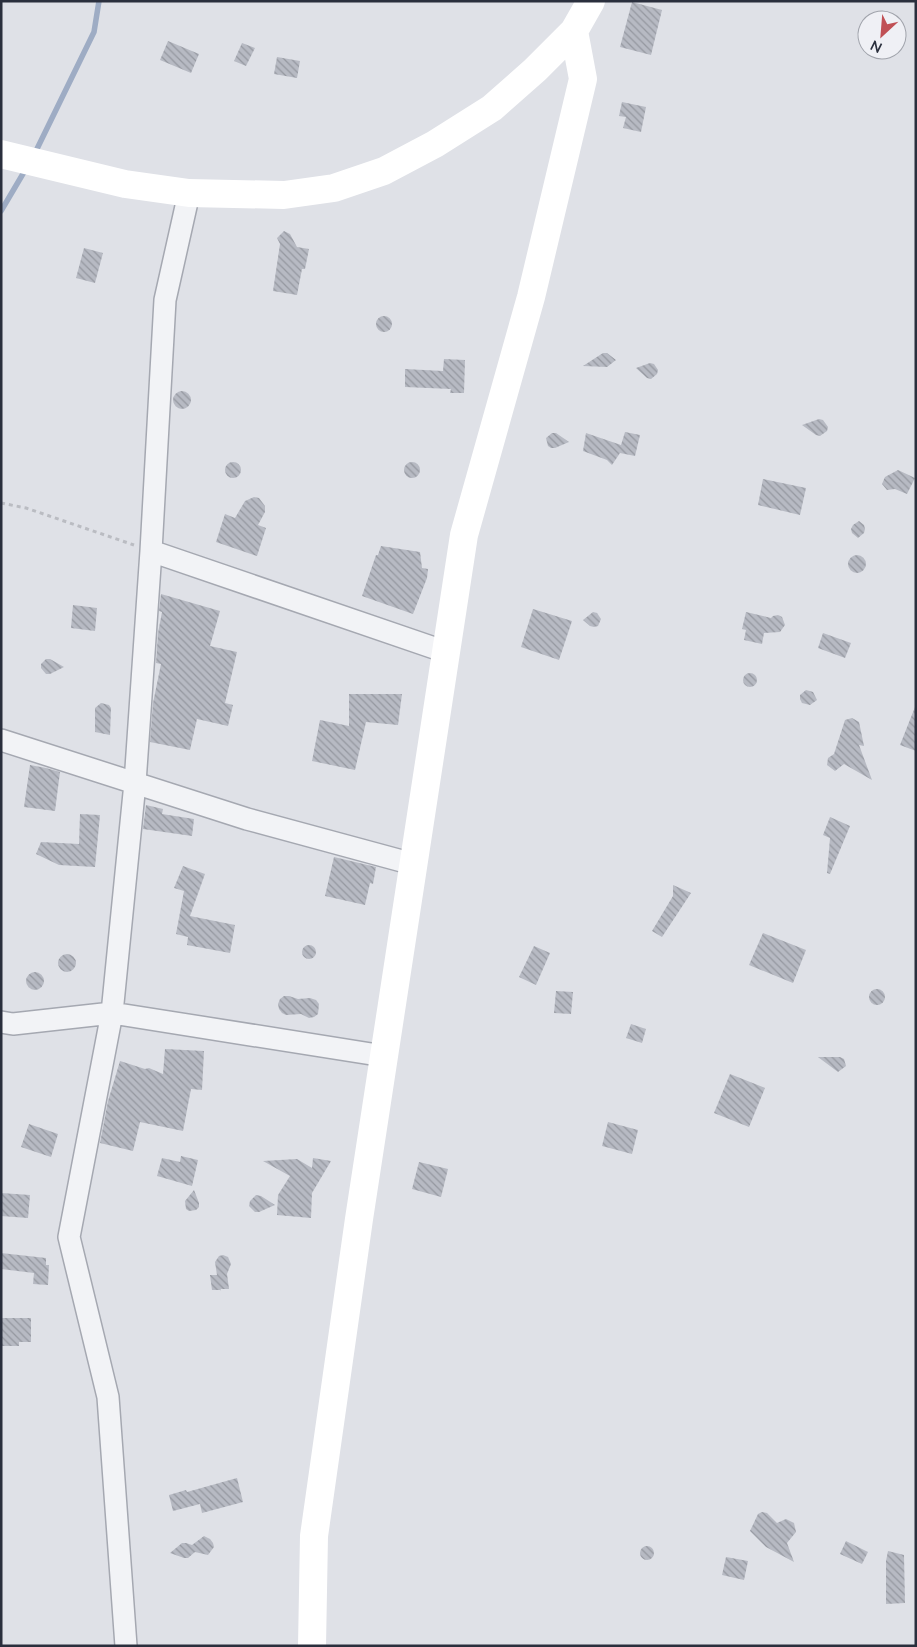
<svg xmlns="http://www.w3.org/2000/svg" width="917" height="1647" viewBox="0 0 917 1647" font-family="Lato,sans-serif">
	<defs>
		<pattern id="building-back-hatch" width="6" height="6" patternUnits="userSpaceOnUse" patternTransform="scale(1.25)"><rect width="6" height="6" fill="#b7bac3"/><path d="M-1 5l2 2M0 0l6 6M5-1l2 2" fill="none" stroke="#9598a0"/></pattern>
	</defs>
	<rect width="100%" height="100%" fill="#dfe1e7"/>
	<g fill="none" stroke-linecap="round" stroke-linejoin="round">
		<!-- stream -->
		<path stroke="#9eacc4" stroke-width="5.5" d="M 34,155 L 94,32 L 99,1
			M 1,211 L 27,167"/>
	</g>
	<!-- building -->
	<path fill="url(#building-back-hatch)" d="M 632,2 L 662,10 L 651,55 L 620,47 Z
		M 168,41 L 199,54 L 191,73 L 160,60 Z
		M 242,43 L 255,48 L 246,66 L 234,61 Z
		M 277,57 L 300,61 L 297,78 L 274,74 Z
		M 622,102 L 646,107 L 641,132 L 623,128 L 626,117 L 619,116 Z
		M 284,231 L 290,234 L 297,247 L 309,249 L 305,269 L 302,269 L 297,295 L 273,291 L 280,244 L 277,238 Z
		M 84,248 L 103,253 L 95,283 L 76,278 Z
		M376 324a8 8 0 1 1 16 0a8 8 0 1 1-16 0Z
		M 603,353 L 607,353 L 616,360 L 607,367 L 583,366 Z
		M 444,359 L 465,360 L 464,393 L 450,393 L 451,389 L 405,387 L 405,369 L 443,371 Z
		M 650,363 L 654,364 L 658,370 L 657,374 L 651,379 L 647,378 L 636,368 Z
		M173 400a9 9 0 1 1 18 0a9 9 0 1 1-18 0Z
		M 819,419 L 823,420 L 828,427 L 827,431 L 820,436 L 816,435 L 802,425 Z
		M 625,432 L 640,435 L 635,456 L 620,453 L 612,465 L 607,460 L 583,451 L 586,433 L 621,445 Z
		M 552,433 L 556,433 L 569,442 L 555,448 L 551,448 L 548,446 L 546,438 Z
		M225 470a8 8 0 1 1 16 0a8 8 0 1 1-16 0Z
		M404 470a8 8 0 1 1 16 0a8 8 0 1 1-16 0Z
		M 898,470 L 915,478 L 907,494 L 895,489 L 887,490 L 882,484 L 885,477 Z
		M 763,479 L 806,488 L 800,515 L 758,505 Z
		M 254,497 L 259,498 L 265,506 L 265,512 L 258,525 L 266,528 L 257,556 L 216,542 L 225,514 L 235,518 L 245,501 Z
		M 859,521 L 864,525 L 865,529 L 864,533 L 858,538 L 852,533 L 851,529 L 853,525 Z
		M 381,546 L 420,552 L 422,568 L 428,569 L 427,578 L 413,614 L 362,596 L 376,555 L 378,555 Z
		M848 564a9 9 0 1 1 18 0a9 9 0 1 1-18 0Z
		M 161,594 L 220,611 L 210,646 L 237,652 L 225,703 L 233,705 L 228,726 L 197,719 L 190,750 L 150,742 L 153,703 L 161,664 L 156,663 L 158,633 L 162,612 L 159,611 Z
		M 73,605 L 97,608 L 95,631 L 71,628 Z
		M 533,609 L 572,621 L 559,660 L 521,647 Z
		M 593,612 L 597,613 L 601,619 L 598,626 L 594,627 L 590,626 L 583,620 Z
		M 746,612 L 771,618 L 773,616 L 778,615 L 782,617 L 785,625 L 780,632 L 764,633 L 762,644 L 744,640 L 746,630 L 742,629 Z
		M 823,633 L 851,643 L 845,658 L 818,648 Z
		M 46,659 L 50,659 L 64,667 L 50,674 L 46,674 L 41,668 L 41,664 Z
		M743 680a7 7 0 1 1 14 0a7 7 0 1 1-14 0Z
		M 806,690 L 813,692 L 817,700 L 810,705 L 802,703 L 800,699 L 800,695 Z
		M 349,694 L 402,694 L 398,725 L 366,722 L 355,770 L 312,761 L 320,720 L 349,726 Z
		M 101,703 L 109,705 L 111,708 L 110,735 L 95,732 L 95,708 Z
		M 915,707 L 916,707 L 916,751 L 900,745 Z
		M 852,718 L 859,722 L 864,746 L 859,745 L 872,780 L 844,764 L 835,771 L 827,765 L 828,758 L 834,754 L 845,720 Z
		M 30,765 L 46,768 L 60,772 L 55,811 L 24,807 Z
		M 146,805 L 163,809 L 162,814 L 194,819 L 192,836 L 143,829 Z
		M 80,814 L 100,815 L 95,867 L 59,865 L 36,854 L 41,842 L 79,844 Z
		M 830,817 L 850,826 L 830,874 L 827,873 L 830,838 L 823,835 Z
		M 334,857 L 376,867 L 373,884 L 370,883 L 365,905 L 325,896 Z
		M 183,866 L 205,874 L 190,916 L 235,925 L 230,953 L 187,945 L 188,937 L 176,934 L 184,891 L 174,888 Z
		M 673,885 L 691,893 L 662,937 L 652,931 L 673,896 Z
		M 763,933 L 806,950 L 793,983 L 749,965 Z
		M302 952a7 7 0 1 1 14 0a7 7 0 1 1-14 0Z
		M 534,946 L 550,953 L 536,985 L 519,977 Z
		M58 963a9 9 0 1 1 18 0a9 9 0 1 1-18 0Z
		M26 981a9 9 0 1 1 18 0a9 9 0 1 1-18 0Z
		M869 997a8 8 0 1 1 16 0a8 8 0 1 1-16 0Z
		M 556,991 L 573,992 L 571,1014 L 554,1013 Z
		M 284,996 L 289,996 L 298,999 L 310,998 L 316,1000 L 319,1004 L 318,1014 L 314,1017 L 309,1018 L 301,1014 L 286,1015 L 282,1013 L 279,1009 L 278,1004 L 280,999 Z
		M 631,1024 L 646,1029 L 642,1043 L 626,1038 Z
		M 165,1049 L 204,1051 L 202,1090 L 191,1089 L 183,1131 L 140,1122 L 133,1151 L 100,1143 L 108,1101 L 120,1061 L 145,1069 L 149,1068 L 163,1074 Z
		M 818,1057 L 840,1057 L 844,1059 L 846,1066 L 838,1072 Z
		M 730,1074 L 765,1088 L 749,1127 L 714,1113 Z
		M 608,1122 L 638,1130 L 632,1154 L 602,1146 Z
		M 29,1124 L 58,1134 L 51,1157 L 21,1147 Z
		M 181,1156 L 198,1160 L 192,1186 L 157,1176 L 162,1158 L 180,1162 Z
		M 313,1158 L 331,1161 L 312,1193 L 311,1218 L 277,1215 L 278,1195 L 290,1176 L 263,1161 L 297,1159 L 312,1168 Z
		M 419,1162 L 448,1169 L 441,1197 L 412,1189 Z
		M 194,1190 L 199,1203 L 199,1207 L 196,1210 L 189,1211 L 186,1209 L 185,1201 Z
		M 1,1193 L 30,1195 L 28,1218 L 1,1216 Z
		M 256,1195 L 261,1196 L 275,1205 L 259,1212 L 255,1212 L 249,1206 L 250,1201 Z
		M 1,1253 L 46,1258 L 46,1265 L 49,1265 L 48,1285 L 33,1284 L 34,1273 L 1,1269 Z
		M 223,1255 L 228,1257 L 231,1264 L 227,1274 L 229,1289 L 221,1289 L 220,1291 L 220,1290 L 212,1290 L 210,1275 L 217,1275 L 215,1262 L 219,1256 Z
		M 1,1318 L 31,1318 L 31,1342 L 19,1342 L 19,1346 L 1,1346 Z
		M 237,1478 L 243,1502 L 202,1513 L 200,1504 L 173,1511 L 169,1495 L 186,1490 L 187,1492 Z
		M 762,1512 L 767,1513 L 777,1523 L 786,1519 L 794,1523 L 796,1532 L 787,1543 L 794,1562 L 766,1547 L 750,1531 L 758,1514 Z
		M 204,1536 L 210,1539 L 213,1543 L 214,1547 L 208,1555 L 195,1552 L 188,1558 L 184,1558 L 170,1553 L 182,1543 L 186,1543 L 192,1545 Z
		M 846,1541 L 868,1552 L 862,1564 L 840,1554 Z
		M640 1553a7 7 0 1 1 14 0a7 7 0 1 1-14 0Z
		M 888,1551 L 904,1555 L 905,1603 L 886,1604 L 886,1561 Z
		M 726,1557 L 748,1561 L 744,1580 L 722,1575 Z"/>
	<g fill="none" stroke-linecap="round" stroke-linejoin="round">
		<!-- street casing -->
		<g stroke="#a5a8b1" stroke-width="24">
			<path id="street" d="M 151,551 L 446,652
				M 1,740 L 247,819 L 413,864
				M 1,1022 L 13,1024 L 112,1013 L 384,1056
				M 126,1646 L 108,1397 L 69,1237 L 112,1013 L 135,783 L 151,551 L 165,300 L 189,193"/>
		</g>
		<!-- path -->
		<path stroke="#babcc2" stroke-width="3" stroke-dasharray="4 4" stroke-linecap="butt" d="M 1,503 L 26,508 L 134,545"/>
		<!-- street -->
		<use href="#street" stroke="#f2f3f6" stroke-width="21"/>
		<!-- secondary -->
		<path stroke="#fff" stroke-width="28" d="M 1,154 L 125,184 L 189,193 L 284,195 L 334,188 L 384,171 L 435,144 L 492,108 L 535,70 L 574,31 L 591,1
			M 312,1646 L 314,1536 L 359,1219 L 464,535 L 531,297 L 583,79 L 574,31"/>
	</g>
	<!-- border -->
	<rect width="917" height="1647" fill="none" stroke="#2a2f3d" stroke-width="5"/>
	<!-- north arrow -->
	<g transform="translate(882 35) rotate(206)"><circle r="24" fill="#eff0f5" stroke="#a0a3ab"/>
	<path d="M0-4L9 19L0 12L-9 19Z" fill="#c05055"/>
	<text y="-8" font-size="14" font-weight="bold" text-anchor="middle" fill="#2a2f3d">N</text>
	</g>
</svg>
